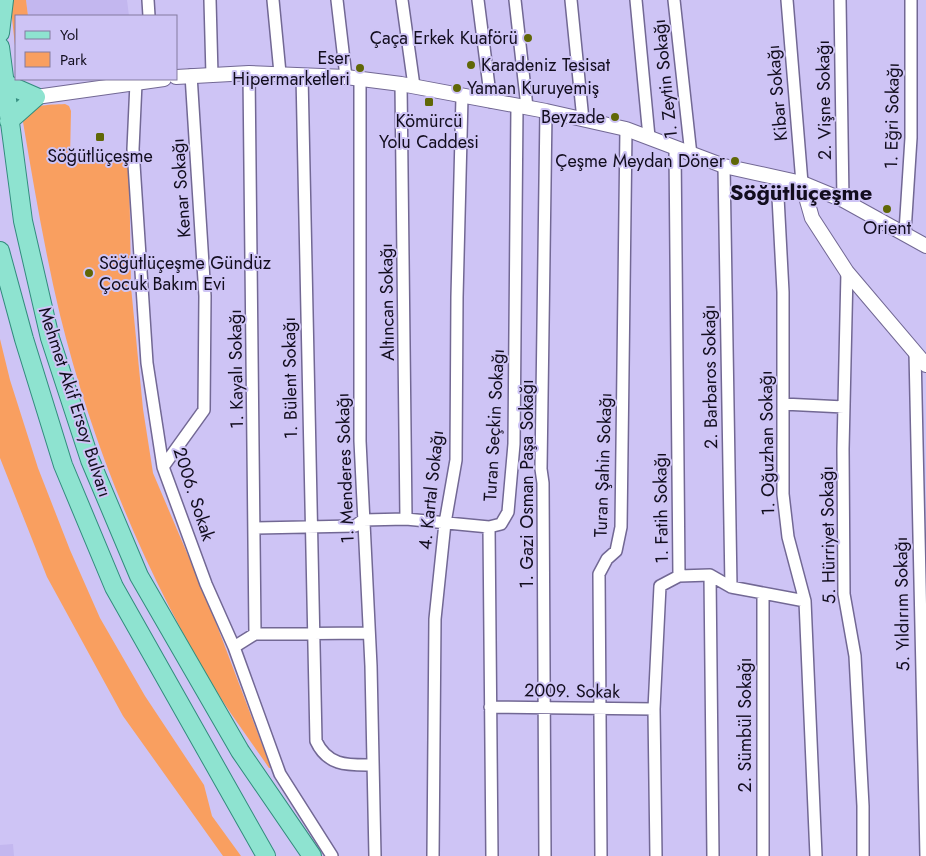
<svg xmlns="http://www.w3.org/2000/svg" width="926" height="856" viewBox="0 0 926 856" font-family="Jost,sans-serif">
	<rect width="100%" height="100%" fill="#cec4f5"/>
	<!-- built -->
	<path fill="#c3b7ef" d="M 26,0 L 127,0 L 129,16 L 28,16 Z
		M 13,844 L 14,856 L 0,856 L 0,845 Z"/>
	<!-- green -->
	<path fill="#f99f60" d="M 10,0 L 26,0 L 28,16 L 16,16 L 16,55 Z
		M 65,104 L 69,106 L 71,111 L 70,159 L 129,159 L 131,287 L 143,409 L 153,473 L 210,607 L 271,768 L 269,768 C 254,746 237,723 222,700 C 149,583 93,449 60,315 C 45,252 34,187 23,122 C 28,103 48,105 65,104 Z
		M 0,339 L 10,380 L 38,468 L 70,550 L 100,618 L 145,696 L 204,785 L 212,816 L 241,856 L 223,856 L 123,716 L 47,577 L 0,458 Z"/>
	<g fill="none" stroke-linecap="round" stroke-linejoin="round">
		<!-- minor casing -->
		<g stroke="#726894" stroke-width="14">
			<path id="minor" d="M 148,0 L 149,16
				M 210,0 L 212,75
				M 273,0 L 280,73
				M 337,0 L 346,77
				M 402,0 L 414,86
				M 478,0 L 491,102
				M 515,0 L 527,107
				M 571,0 L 583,120
				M 636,0 L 649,137
				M 674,0 L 691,155
				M 787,0 L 802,183
				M 840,0 L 843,200
				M 249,73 L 255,634
				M 302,75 L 316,741 C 328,767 349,765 373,765
				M 138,79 L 136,83 L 133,149 L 147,363 L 163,467 L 206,584 L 234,647 L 280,774 L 332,856
				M 360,79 L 360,441 L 371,666 L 375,856
				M 401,84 L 406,519
				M 724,166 L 731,587
				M 777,178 L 783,292 L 783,494 L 788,537 L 805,601 L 816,856
				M 905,232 L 911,138 L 911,0
				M 847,272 L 843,449 L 844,594 L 855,656 L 863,806 L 863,856
				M 915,352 L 926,856
				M 783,404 L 844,407
				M 163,467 L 204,410 L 205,296 L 191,75
				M 256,528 L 355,526 L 363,520 L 406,519 L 489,527
				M 710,575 L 713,856
				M 679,576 L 710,575 L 731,587 L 805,601
				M 763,595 L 763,856
				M 234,647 L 255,634 L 369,633
				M 490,707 L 654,709
				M 433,856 L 435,619 L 445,523 L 456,460 L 457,297 L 462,97
				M 492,856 L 489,527 L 501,524 L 508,512 L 514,444 L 517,106
				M 545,856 L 543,483 L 541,469 L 546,111
				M 601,856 L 599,574 L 607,559 L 616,551 L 621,527 L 626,129
				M 656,856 L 654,709 L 660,586 L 679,576 L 675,148"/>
		</g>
		<!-- tertiary casing -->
		<g stroke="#726894" stroke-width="16">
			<path id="tertiary" d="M 176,77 L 249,73 L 346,77 L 401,84 L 546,111 L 626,129 L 724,166 L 802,183 L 843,200 L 926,246
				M 36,97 L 164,79
				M 802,183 L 812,218 L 847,272 L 926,365"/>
		</g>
		<!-- primary casing -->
		<g stroke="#328c7d" stroke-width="20">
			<path id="primary" d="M 0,33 L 4,0
				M 0,47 L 23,221 L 50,338 L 90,460 L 139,576 L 240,751 L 312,856
				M 4,83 L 36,97 L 9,121
				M 0,251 L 24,339 L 63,465 L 114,587 L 266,856"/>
		</g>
		<!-- minor -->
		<use href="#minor" stroke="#fff" stroke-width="11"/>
		<!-- tertiary -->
		<use href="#tertiary" stroke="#fff" stroke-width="14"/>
		<!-- primary -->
		<use href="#primary" stroke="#8ee3d0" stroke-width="18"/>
	</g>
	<!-- markers -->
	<g fill="#606707" stroke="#cec4f5" stroke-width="2">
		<circle cx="528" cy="38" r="5"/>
		<circle cx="471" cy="65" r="5"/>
		<circle cx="360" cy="68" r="5"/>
		<circle cx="457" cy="88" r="5"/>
		<rect x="424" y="97" width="10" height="10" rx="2.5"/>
		<circle cx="615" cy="117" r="5"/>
		<rect x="95" y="132" width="10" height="10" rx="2.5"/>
		<circle cx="735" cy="161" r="5"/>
		<circle cx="887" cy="209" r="5"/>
		<circle cx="89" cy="273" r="5"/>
	</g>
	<g text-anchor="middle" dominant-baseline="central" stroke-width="4" stroke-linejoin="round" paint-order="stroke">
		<!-- poi labels -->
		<g font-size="18" fill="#120d1e" stroke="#cec4f5" text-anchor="end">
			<text x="518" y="38">Çaça Erkek Kuaförü</text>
			<text x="350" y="58">Eser<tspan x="350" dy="21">Hipermarketleri</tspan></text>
			<text x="481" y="65" text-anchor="start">Karadeniz Tesisat</text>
			<text x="467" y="88" text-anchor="start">Yaman Kuruyemiş</text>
			<text x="605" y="117">Beyzade</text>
			<text x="429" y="121" text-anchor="middle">Kömürcü<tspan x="429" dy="21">Yolu Caddesi</tspan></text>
			<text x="100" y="156" text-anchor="middle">Söğütlüçeşme</text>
			<text x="725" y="161">Çeşme Meydan Döner</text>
			<text x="887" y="228" text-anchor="middle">Orient</text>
			<text x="99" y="263" text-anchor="start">Söğütlüçeşme Gündüz<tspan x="99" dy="21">Çocuk Bakım Evi</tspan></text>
		</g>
		<!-- street labels -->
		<g font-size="18" fill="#120d1e" stroke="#cec4f5">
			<text transform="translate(665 79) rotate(-96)">1. Zeytin Sokağı</text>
			<text transform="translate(777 93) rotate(-95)">Kibar Sokağı</text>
			<text transform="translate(824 100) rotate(-91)">2. Vişne Sokağı</text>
			<text transform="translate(892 116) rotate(-89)">1. Eğri Sokağı</text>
			<text transform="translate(181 188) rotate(-94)">Kenar Sokağı</text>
			<text transform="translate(387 302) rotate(-91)">Altıncan Sokağı</text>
			<text transform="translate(236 369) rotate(-91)">1. Kayalı Sokağı</text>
			<text transform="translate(710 377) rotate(-91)">2. Barbaros Sokağı</text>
			<text transform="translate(290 378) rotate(-91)">1. Bülent Sokağı</text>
			<text transform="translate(75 402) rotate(72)">Mehmet Akif Ersoy Bulvarı</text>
			<text transform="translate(494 425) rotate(-87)">Turan Seçkin Sokağı</text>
			<text transform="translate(767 443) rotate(-91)">1. Oğuzhan Sokağı</text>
			<text transform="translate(603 465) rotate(-88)">Turan Şahin Sokağı</text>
			<text transform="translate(345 468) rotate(-92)">1. Menderes Sokağı</text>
			<text transform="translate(527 484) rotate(-90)">1. Gazi Osman Paşa Sokağı</text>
			<text transform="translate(431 490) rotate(-84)">4. Kartal Sokağı</text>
			<text transform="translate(194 494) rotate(72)">2006. Sokak</text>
			<text transform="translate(661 508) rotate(-91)">1. Fatih Sokağı</text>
			<text transform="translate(828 535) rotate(-91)">5. Hürriyet Sokağı</text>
			<text transform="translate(902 604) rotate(-91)">5. Yıldırım Sokağı</text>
			<text transform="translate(572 691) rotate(1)">2009. Sokak</text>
			<text transform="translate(745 725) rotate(-90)">2. Sümbül Sokağı</text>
		</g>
		<!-- district labels -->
		<g font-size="22" font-weight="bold" fill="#120d1e" stroke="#cec4f5">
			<text x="801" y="192">Söğütlüçeşme</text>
		</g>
	</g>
	<!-- legend -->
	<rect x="15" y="15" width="162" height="65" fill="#cec4f5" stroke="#837b9f"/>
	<rect x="25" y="31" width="25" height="8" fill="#8ee3d0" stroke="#837b9f"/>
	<text x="60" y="40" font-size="15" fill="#120d1e">Yol</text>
	<rect x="25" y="52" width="25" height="15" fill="#f99f60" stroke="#837b9f"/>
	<text x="60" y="65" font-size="15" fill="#120d1e">Park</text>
</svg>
